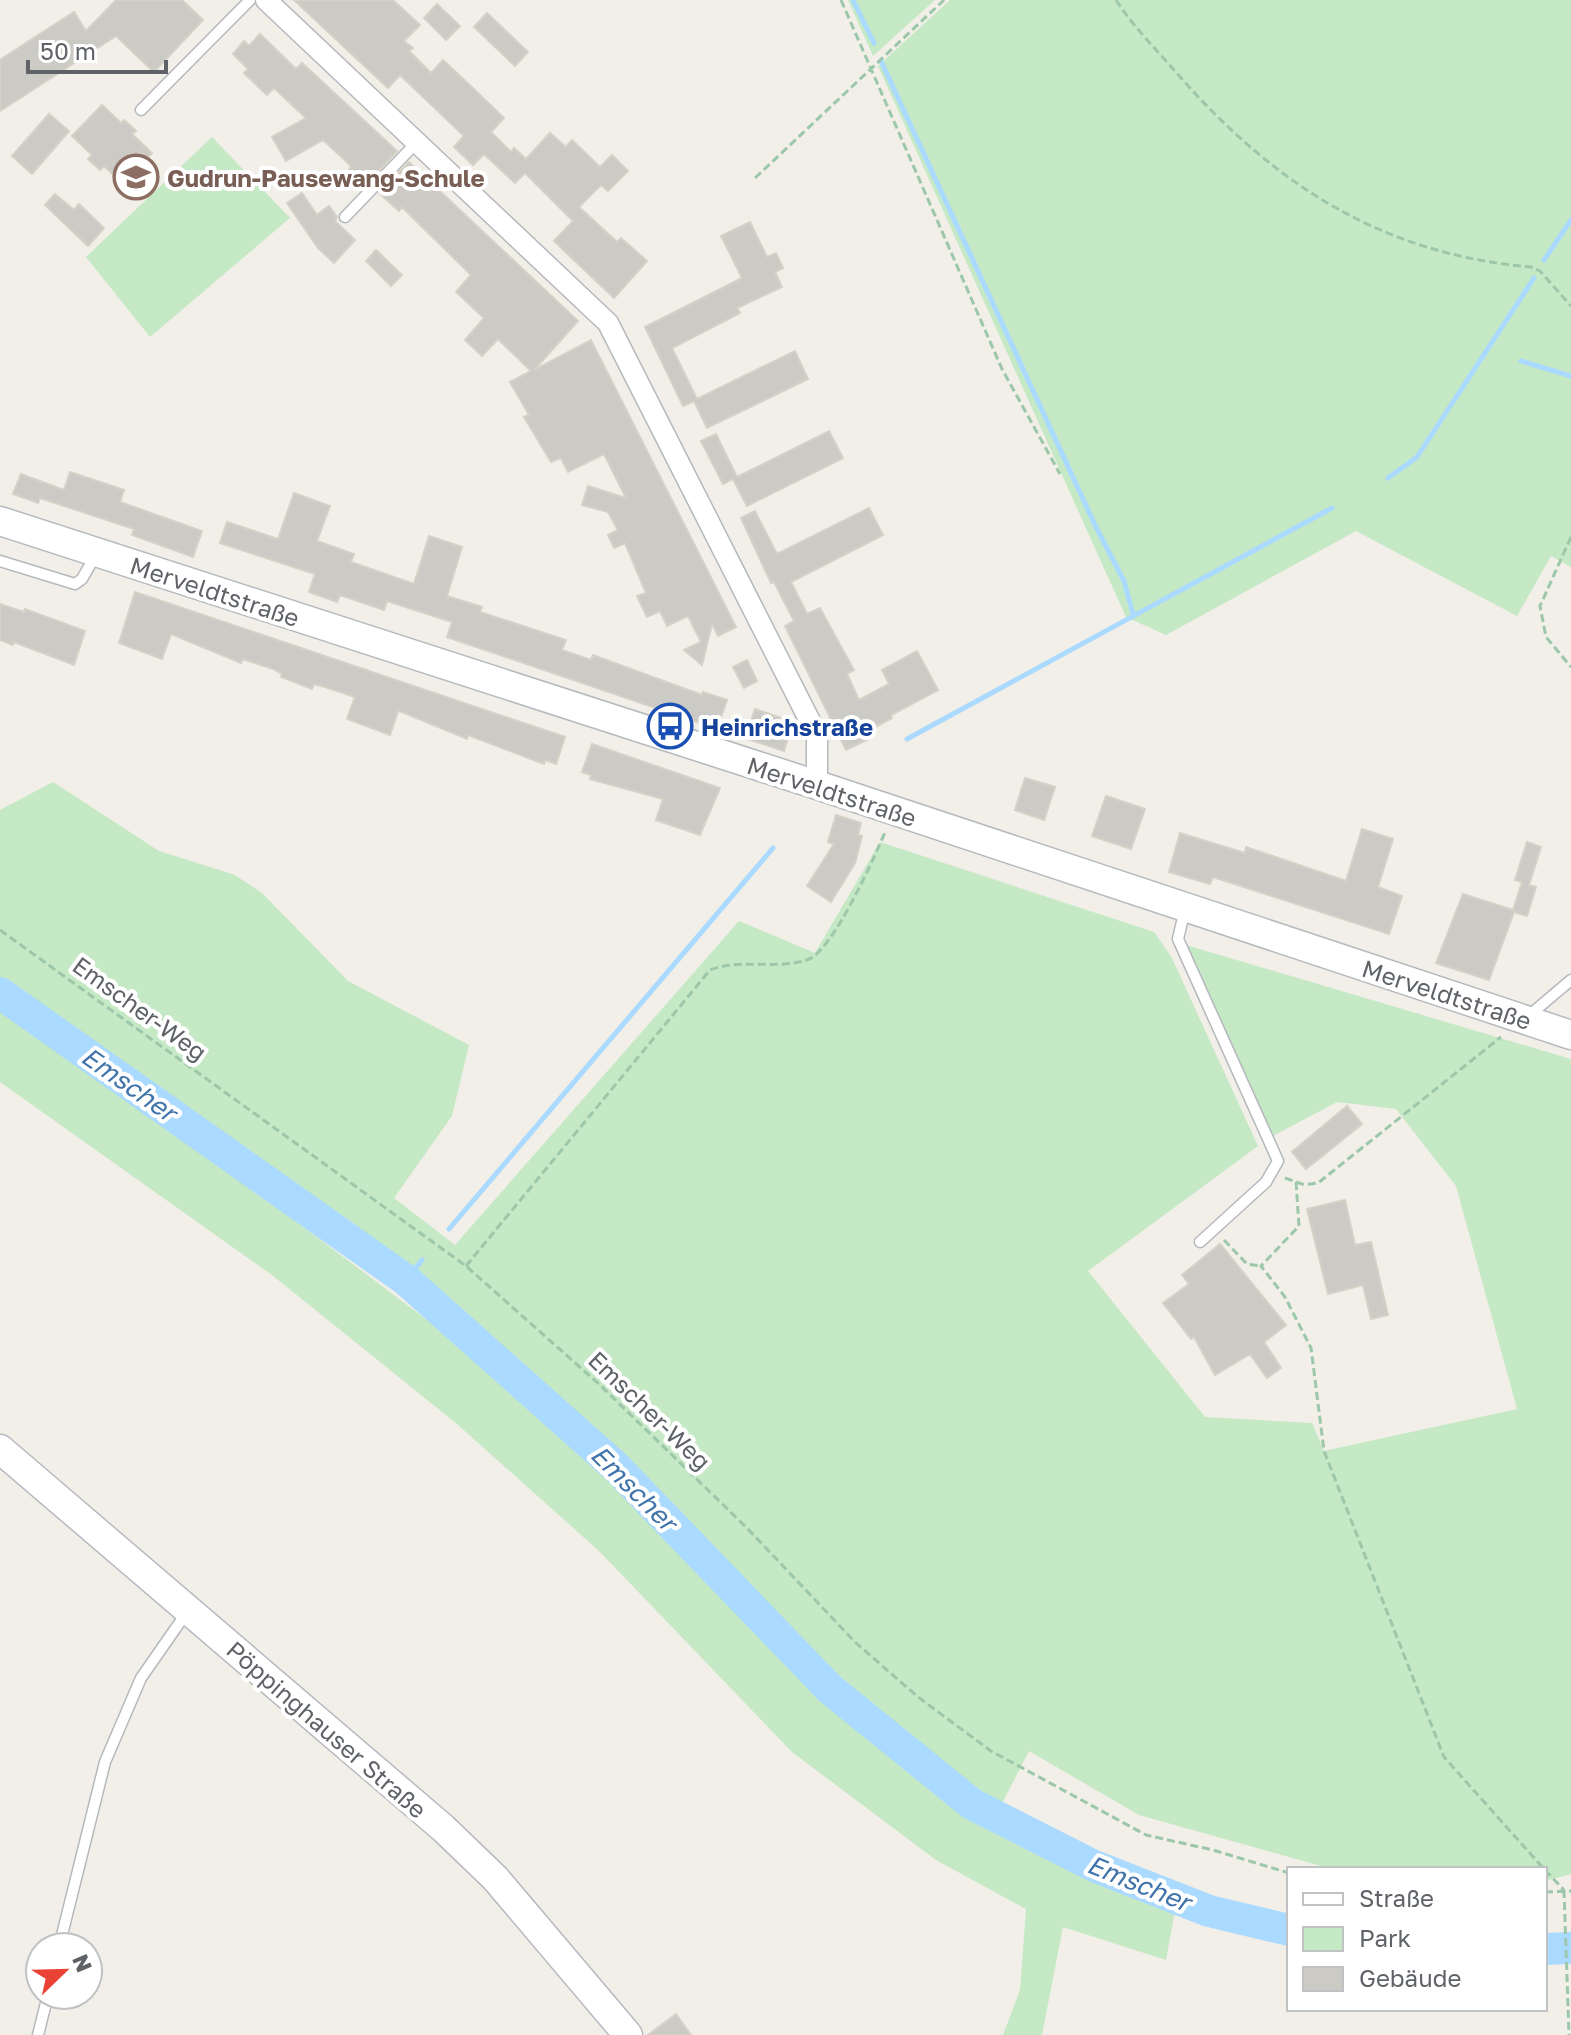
<svg xmlns="http://www.w3.org/2000/svg" width="1571" height="2035" viewBox="0 0 1571 2035" font-family="'Golos Text',sans-serif">
	<rect width="100%" height="100%" fill="#f1efe8"/>
	<!-- green -->
	<path fill="#c5e8c5" d="M 848,0 L 935,0 L 873,56 Z
		M 950,0 L 1571,0 L 1571,567 L 1551,556 L 1517,616 L 1356,531 L 1166,635 L 1126,617 L 878,66 Z
		M 212,137 L 290,218 L 150,337 L 86,257 Z
		M 53,782 L 159,851 L 235,875 L 262,893 L 348,981 L 469,1045 L 452,1116 L 394,1198 L 455,1245 L 739,921 L 815,953 L 880,842 L 1154,932 L 1171,956 L 1258,1146 L 1088,1271 L 1205,1417 L 1312,1423 L 1324,1451 L 1517,1409 L 1456,1186 L 1396,1109 L 1337,1102 L 1273,1136 L 1186,945 L 1571,1059 L 1571,1874 L 1545,1881 L 1545,1869 L 1332,1869 L 1139,1815 L 1029,1751 L 993,1821 L 967,1782 L 906,1737 L 833,1672 L 625,1461 L 516,1359 L 404,1267 L 0,980 L 0,810 Z
		M 0,1012 L 245,1183 L 447,1335 L 607,1478 L 814,1689 L 916,1775 L 973,1815 L 1089,1878 L 1175,1910 L 1166,1960 L 1063,1927 L 1042,2035 L 1003,2035 L 1020,1990 L 1026,1909 L 936,1860 L 792,1752 L 599,1551 L 457,1424 L 272,1275 L 0,1082 Z"/>
	<g fill="none" stroke-linecap="round" stroke-linejoin="round">
		<!-- stream -->
		<path stroke="#aadaff" stroke-width="5" d="M 853,0 L 874,43
			M 881,61 L 1095,525 L 1124,581 L 1133,614
			M 1544,260 L 1571,220
			M 1521,361 L 1571,376
			M 1388,478 L 1417,457 L 1534,278
			M 907,739 L 1332,508
			M 449,1229 L 773,848
			M 406,1280 L 422,1260"/>
		<!-- river -->
		<path stroke="#aadaff" stroke-width="32" d="M 0,993 L 406,1280 L 616,1467 L 830,1689 L 972,1804 L 1094,1866 L 1209,1911 L 1289,1930
			M 1545,1949 L 1571,1948"/>
	</g>
	<!-- building -->
	<path fill="#cccac5" stroke="#d6d1c6" stroke-width="2" d="M 116,0 L 182,0 L 203,20 L 154,72 L 116,36 L 0,111 L 0,60 L 74,12 L 86,31 Z
		M 294,0 L 393,0 L 420,25 L 404,41 L 413,48 L 409,51 L 431,73 L 443,60 L 477,92 L 504,118 L 491,132 L 511,152 L 514,148 L 526,159 L 550,133 L 566,147 L 572,140 L 600,167 L 612,155 L 628,171 L 608,191 L 601,185 L 579,207 L 617,242 L 621,238 L 647,261 L 614,298 L 554,241 L 573,221 L 525,173 L 515,183 L 484,154 L 473,165 L 454,147 L 464,136 L 400,75 L 388,88 Z
		M 437,4 L 460,26 L 446,40 L 424,18 Z
		M 487,13 L 528,52 L 515,66 L 474,27 Z
		M 260,34 L 296,69 L 302,63 L 397,151 L 368,182 L 362,176 L 358,180 L 349,170 L 351,167 L 347,162 L 323,140 L 286,161 L 272,137 L 306,118 L 274,88 L 267,95 L 244,73 L 248,69 L 233,54 L 244,41 L 249,46 Z
		M 102,105 L 121,123 L 124,120 L 136,131 L 132,134 L 152,153 L 123,184 L 104,166 L 100,170 L 88,159 L 92,155 L 72,136 Z
		M 49,114 L 69,131 L 32,174 L 12,156 Z
		M 409,162 L 578,321 L 534,370 L 591,340 L 736,627 L 718,636 L 712,624 L 702,665 L 684,650 L 701,642 L 688,616 L 667,626 L 660,611 L 647,617 L 637,596 L 646,593 L 625,543 L 614,548 L 608,535 L 618,530 L 608,512 L 582,505 L 588,486 L 626,498 L 604,454 L 568,472 L 561,458 L 551,462 L 524,417 L 529,415 L 510,382 L 531,371 L 498,339 L 482,356 L 465,340 L 484,318 L 456,292 L 471,275 L 402,207 L 399,211 L 379,193 Z
		M 302,193 L 317,215 L 329,206 L 337,217 L 335,221 L 355,240 L 334,263 L 318,248 L 287,203 Z
		M 55,194 L 74,210 L 79,204 L 104,228 L 88,246 L 45,205 Z
		M 750,222 L 767,257 L 776,253 L 783,268 L 775,272 L 782,287 L 737,308 L 740,313 L 672,348 L 697,399 L 795,351 L 808,379 L 707,428 L 694,401 L 683,406 L 645,327 L 742,278 L 721,236 Z
		M 376,250 L 402,275 L 391,286 L 366,261 Z
		M 829,431 L 843,458 L 747,506 L 733,479 L 723,484 L 701,441 L 716,434 L 737,477 Z
		M 70,472 L 124,490 L 120,502 L 202,531 L 193,557 L 132,535 L 134,529 L 40,498 L 38,503 L 13,494 L 21,474 L 64,490 Z
		M 294,493 L 330,506 L 317,541 L 354,554 L 351,562 L 414,584 L 429,536 L 462,547 L 447,596 L 482,607 L 480,612 L 566,640 L 562,650 L 591,660 L 593,655 L 702,695 L 703,692 L 727,700 L 717,729 L 447,637 L 452,622 L 387,601 L 384,610 L 340,595 L 337,602 L 309,592 L 315,574 L 220,543 L 227,522 L 278,539 Z
		M 869,508 L 883,535 L 791,582 L 807,614 L 820,608 L 854,670 L 847,674 L 859,700 L 889,684 L 882,670 L 917,651 L 938,690 L 891,715 L 892,718 L 868,731 L 871,738 L 846,750 L 785,626 L 794,621 L 774,582 L 771,583 L 741,518 L 755,511 L 777,554 Z
		M 135,592 L 565,737 L 556,764 L 545,760 L 544,764 L 468,735 L 467,739 L 402,712 L 398,711 L 390,735 L 347,719 L 355,697 L 325,687 L 314,684 L 312,689 L 281,677 L 282,674 L 273,669 L 243,659 L 241,663 L 171,634 L 162,659 L 119,643 Z
		M 0,604 L 24,612 L 25,609 L 85,631 L 74,665 L 14,642 L 13,645 L 0,640 Z
		M 747,660 L 757,681 L 744,688 L 733,667 Z
		M 755,709 L 784,719 L 779,735 L 788,738 L 784,751 L 745,738 Z
		M 592,744 L 720,788 L 700,835 L 656,820 L 663,799 L 590,779 L 591,775 L 582,772 Z
		M 1025,778 L 1055,787 L 1044,820 L 1015,810 Z
		M 1106,796 L 1145,809 L 1131,849 L 1092,836 Z
		M 836,815 L 861,823 L 858,835 L 862,836 L 855,863 L 831,902 L 807,886 L 834,844 L 828,842 Z
		M 1362,829 L 1393,839 L 1378,887 L 1402,896 L 1389,934 L 1213,877 L 1210,884 L 1169,872 L 1180,833 L 1245,853 L 1246,847 L 1346,881 Z
		M 1527,842 L 1541,847 L 1529,885 L 1536,887 L 1527,916 L 1514,912 L 1489,980 L 1436,963 L 1463,894 L 1513,910 L 1522,882 L 1515,880 Z
		M 1347,1106 L 1362,1124 L 1306,1169 L 1292,1152 Z
		M 1345,1200 L 1355,1245 L 1371,1242 L 1388,1315 L 1371,1319 L 1363,1285 L 1328,1294 L 1307,1209 Z
		M 1220,1244 L 1286,1325 L 1264,1342 L 1281,1368 L 1267,1378 L 1250,1354 L 1215,1375 L 1194,1337 L 1191,1339 L 1163,1303 L 1189,1284 L 1182,1275 Z
		M 676,2014 L 691,2035 L 648,2035 Z"/>
	<g fill="none" stroke-linecap="round" stroke-linejoin="round">
		<!-- service casing -->
		<g stroke="#b5b8bc" stroke-width="13">
			<path id="service" d="M 141,110 L 250,0
				M 345,217 L 417,142
				M 0,561 L 75,584 L 82,579 L 95,556
				M 1185,909 L 1178,939 L 1278,1161 L 1266,1182 L 1200,1242
				M 1526,1018 L 1571,980
				M 59,1947 L 105,1762 L 141,1678 L 187,1612
				M 38,2035 L 48,1995"/>
		</g>
		<!-- minor casing -->
		<g stroke="#b5b8bc" stroke-width="23">
			<path id="minor" d="M 266,0 L 608,323 L 817,735 L 817,785"/>
		</g>
		<!-- secondary casing -->
		<g stroke="#b6babf" stroke-width="31">
			<path id="secondary" d="M 0,521 L 817,785 L 1571,1035
				M 0,1449 L 443,1828 L 495,1878 L 628,2035"/>
		</g>
		<!-- path -->
		<path stroke="#9cc7a9" stroke-width="3" stroke-dasharray="8 4" stroke-linecap="butt" d="M 841,0 L 1002,369 L 1060,474
			M 1116,0 C 1132,25 1154,47 1174,70 C 1272,183 1380,254 1531,267 L 1540,271 L 1571,306
			M 755,178 L 944,0
			M 1571,537 L 1540,606 L 1546,637 L 1571,667
			M 0,930 L 466,1266 L 600,1385 L 747,1528 L 855,1642 L 918,1697 L 991,1751 L 1146,1835 L 1213,1850 L 1289,1873
			M 1285,1178 L 1305,1185 L 1318,1183 L 1501,1037
			M 1296,1182 L 1299,1226 L 1261,1266 L 1285,1297 L 1311,1348 L 1324,1451 L 1444,1757 L 1544,1869
			M 1224,1240 L 1247,1264 L 1261,1266
			M 466,1266 L 710,970 C 741,958 776,970 807,960 C 832,953 875,856 886,830
			M 1545,1870 L 1564,1890
			M 1564,1890 L 1569,2035
			M 1545,1892 L 1571,1891"/>
		<!-- service -->
		<use href="#service" stroke="#fff" stroke-width="10"/>
		<!-- minor -->
		<use href="#minor" stroke="#fff" stroke-width="20"/>
		<!-- secondary -->
		<use href="#secondary" stroke="#fff" stroke-width="28"/>
	</g>
	<!-- icons -->
	<defs>
		<g id="school-ring" transform="scale(2.3)"><circle r="9.5" fill="#fff" stroke="#8d6e63" stroke-width="1.5"/><path d="M0-5L7-2L0 1L-7-2ZM-4 1L0 2.5L4 1V4Q0 6-4 4Z" fill="#8d6e63"/></g>
		<g id="bus-ring" transform="scale(2.3)"><circle r="9.5" fill="#fff" stroke="#1a4fb4" stroke-width="1.5"/><path d="M-5-6H5V4H4V6H2V4H-2V6H-4V4H-5ZM-3.5-4V0h7V-4ZM-3.5 1.2v1.5H-2V1.2ZM2 1.2v1.5H3.5V1.2Z" fill="#1a4fb4"/></g>
	</defs>
	<g fill-rule="evenodd">
		<use href="#school-ring" x="136" y="177"/>
		<use href="#bus-ring" x="670" y="726"/>
	</g>
	<g text-anchor="middle" dominant-baseline="central" stroke-width="8" stroke-linejoin="round" paint-order="stroke">
		<!-- education labels -->
		<g font-size="24" font-weight="bold" fill="#785e54" stroke="#fff" text-anchor="start">
			<text x="167" y="177">Gudrun-Pausewang-Schule</text>
		</g>
		<!-- street labels -->
		<g font-size="24" fill="#5f6368" stroke="#fff">
			<text transform="translate(215 591) rotate(18)">Merveldtstraße</text>
			<text transform="translate(832 791) rotate(18)">Merveldtstraße</text>
			<text transform="translate(1447 994) rotate(18)">Merveldtstraße</text>
			<text transform="translate(140 1008) rotate(36)">Emscher-Weg</text>
			<text transform="translate(650 1410) rotate(44)">Emscher-Weg</text>
			<text transform="translate(327 1729) rotate(41)">Pöppinghauser Straße</text>
		</g>
		<!-- transit labels -->
		<g font-size="24" font-weight="bold" fill="#164399" stroke="#fff" text-anchor="start">
			<text x="701" y="726">Heinrichstraße</text>
		</g>
		<!-- water labels -->
		<g font-size="26" font-style="italic" fill="#4174aa" stroke="#fff">
			<text transform="translate(129 1084) rotate(35)">Emscher</text>
			<text transform="translate(634 1488) rotate(45)">Emscher</text>
			<text transform="translate(1139 1883) rotate(22)">Emscher</text>
		</g>
	</g>
	<!-- legend -->
	<rect x="1287" y="1867" width="260" height="144" fill="#ffffff" stroke="#bfc1c3" stroke-width="2"/>
	<rect x="1303" y="1893" width="40" height="12" fill="#ffffff" stroke="#bfc1c3" stroke-width="2"/>
	<text x="1359" y="1907" font-size="24" fill="#5f6368">Straße</text>
	<rect x="1303" y="1927" width="40" height="24" fill="#c5e8c5" stroke="#bfc1c3" stroke-width="2"/>
	<text x="1359" y="1947" font-size="24" fill="#5f6368">Park</text>
	<rect x="1303" y="1967" width="40" height="24" fill="#cccac5" stroke="#bfc1c3" stroke-width="2"/>
	<text x="1359" y="1987" font-size="24" fill="#5f6368">Gebäude</text>
	<!-- north arrow -->
	<g transform="translate(64 1971) rotate(67)"><circle r="38" fill="#ffffff" stroke="#bfc1c3" stroke-width="2"/>
	<path d="M0-6L14 30L0 20L-14 30Z" fill="#ea4335"/>
	<text y="-12" font-size="22" font-weight="bold" text-anchor="middle" fill="#5f6368">N</text>
	</g>
	<!-- scale -->
	<path d="M28 60v12h138v-12" fill="none" stroke="#5f6368" stroke-width="4"/>
	<text x="40" y="60" font-size="24" fill="#5f6368" stroke="#ffffff" stroke-width="6" paint-order="stroke">50 m</text>
</svg>
